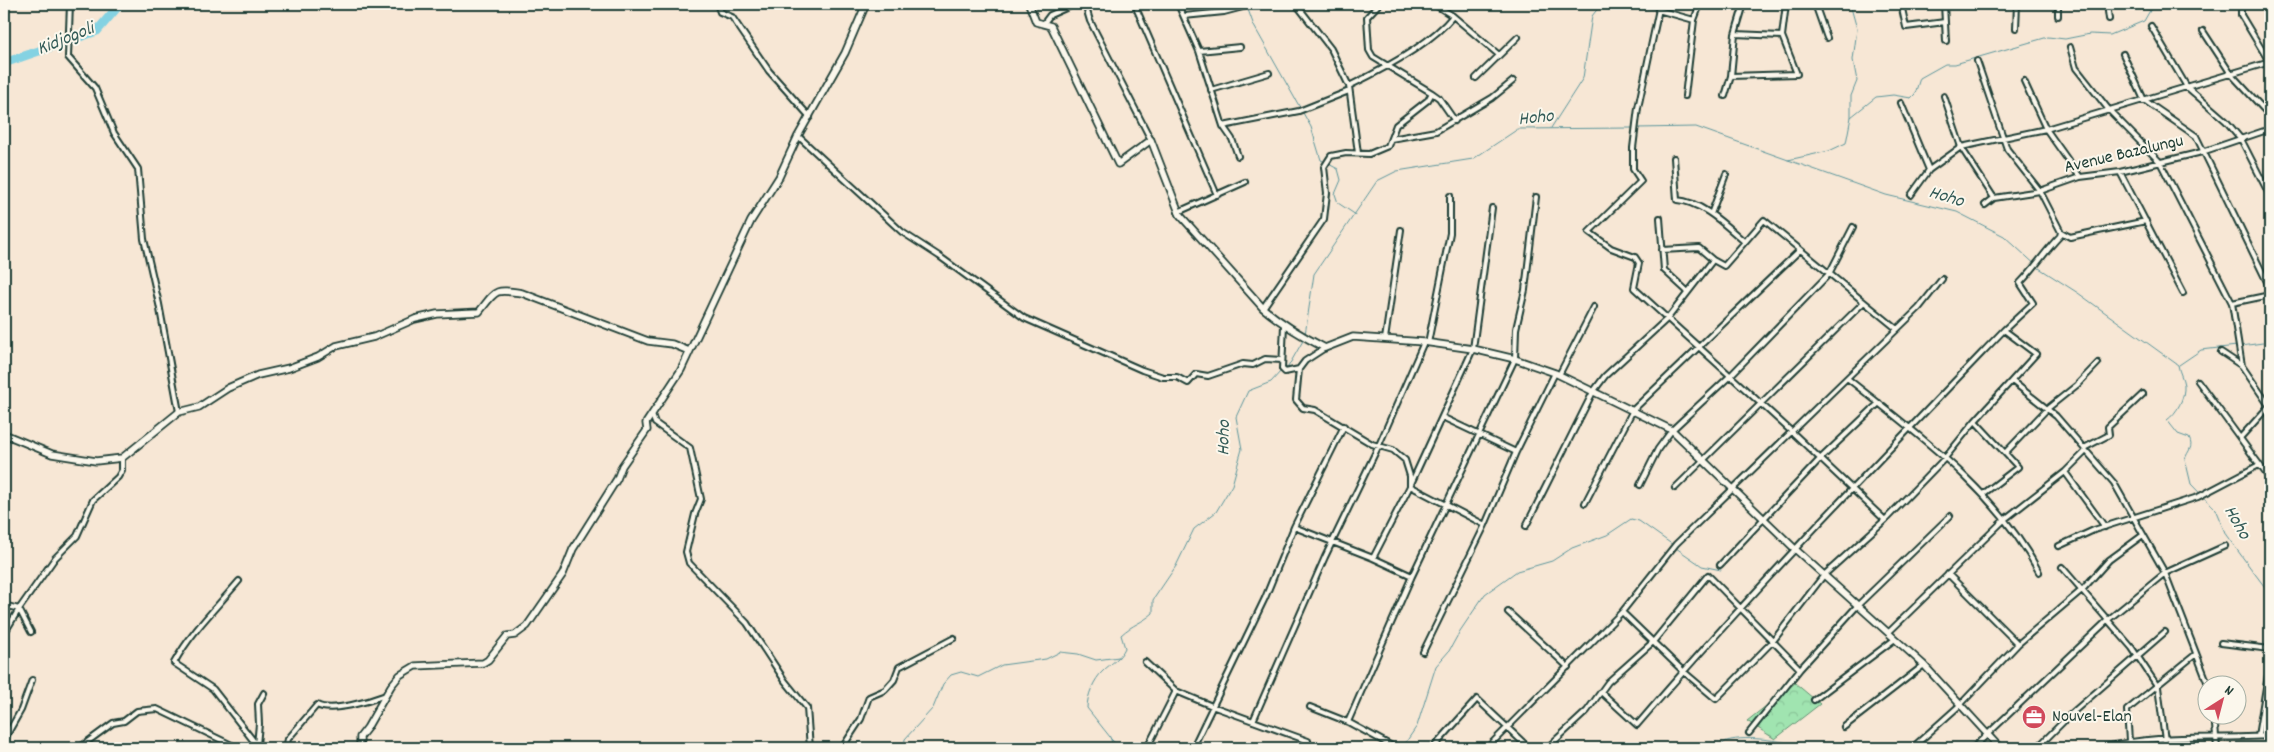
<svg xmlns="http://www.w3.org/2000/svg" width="2274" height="752" viewBox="0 0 2274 752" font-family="Dekko,sans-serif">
	<defs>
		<pattern id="forest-crowns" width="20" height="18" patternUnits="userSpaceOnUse" patternTransform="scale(1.25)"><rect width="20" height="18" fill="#a0e4b0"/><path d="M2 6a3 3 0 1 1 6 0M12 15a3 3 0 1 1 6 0" fill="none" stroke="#89c498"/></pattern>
	</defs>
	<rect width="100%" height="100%" fill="#f7e7d5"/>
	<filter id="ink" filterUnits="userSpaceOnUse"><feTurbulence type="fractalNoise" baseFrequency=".02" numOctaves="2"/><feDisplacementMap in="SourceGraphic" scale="10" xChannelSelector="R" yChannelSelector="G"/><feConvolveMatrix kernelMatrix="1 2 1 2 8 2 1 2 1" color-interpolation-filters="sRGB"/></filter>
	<g filter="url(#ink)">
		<!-- forest -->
		<path fill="url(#forest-crowns)" stroke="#609072" d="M 1795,683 L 1820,704 L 1775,739 L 1747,721 Z"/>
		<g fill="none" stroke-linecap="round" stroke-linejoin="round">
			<!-- stream -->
			<path stroke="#5c969c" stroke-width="1" d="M 1246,4 L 1254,26 L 1311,127 L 1321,160 L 1338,169 L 1341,180 L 1335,194 L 1338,203 L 1356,215
				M 1851,117 L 1876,97 L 1893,95 L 1911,98 L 1915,94 L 1920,78 L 1945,64 L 1955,64 L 2048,37 L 2065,39 L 2090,34 L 2110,35 L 2144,21 L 2152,7 L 2160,7 L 2167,4
				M 1551,128 L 1583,78 L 1592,16 L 1599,7 L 1599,4
				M 1637,128 L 1696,127 L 1886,195 L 1957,212 L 2004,236 L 2039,268 L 2078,293 L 2178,365 C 2179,372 2183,378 2184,385 C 2185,398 2177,413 2167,420 L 2178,434 L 2189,438 C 2194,448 2188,450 2185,459 L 2191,484 L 2215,509 L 2226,535 L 2270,594
				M 1788,160 L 1829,151 L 1846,143 L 1851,117 L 1851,96 L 1857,81 L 1853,60 L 1857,29 L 1850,4
				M 1305,335 L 1314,274 L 1377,181 L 1397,171 L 1473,159 L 1518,129 L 1633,128
				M 2241,346 L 2270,342
				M 2179,365 L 2201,350 L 2237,346
				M 1285,369 L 1288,367 L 1304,339
				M 1676,548 L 1702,566 L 1721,570
				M 1110,738 L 1120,748
				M 904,748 L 905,739 L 933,708 L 943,684 L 951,675 L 961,672 L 978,677 L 1002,665 L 1046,659 L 1060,652 L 1078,654 L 1096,660 L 1119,657
				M 1114,748 L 1110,737 L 1087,708 C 1087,696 1094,679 1103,671 C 1111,663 1120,659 1125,648 L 1121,635 C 1133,624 1142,623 1153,613 L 1153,600 L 1176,566 L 1194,529 L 1216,512 L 1232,485 L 1242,449 L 1236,417 L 1248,391 L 1271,382 L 1281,371
				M 1402,748 L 1417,726 L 1436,666 L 1449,651 L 1460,631 L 1485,594 L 1517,571 L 1552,561 L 1572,548 L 1607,535 L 1631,519 L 1639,521 L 1673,545
				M 1718,748 C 1721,746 1724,742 1727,741 C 1747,735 1787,741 1806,748"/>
			<!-- river -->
			<path stroke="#84d2e2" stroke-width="9" d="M 4,63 L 97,31 L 120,4"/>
			<!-- street casing -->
			<g stroke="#1f3d34" stroke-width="8">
				<path id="street" d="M 70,4 L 68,57 L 95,88 L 114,133 L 138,169 L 144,239 L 159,304 L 179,412
					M 717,4 L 720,12 L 732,17 L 769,71 L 810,117
					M 1085,4 L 1090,21 L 1151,140
					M 1178,4 L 1199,51 L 1223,126 L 1232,139 L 1238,156
					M 1296,4 L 1331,49 L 1349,86 L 1358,153
					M 1434,4 L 1453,16 L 1499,55
					M 1646,4 L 1659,6
					M 1660,4 L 1638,108 L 1633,148 L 1633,169 L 1641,181 L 1589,232 L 1611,248 L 1635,257 L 1639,263 L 1634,288 L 1792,432 L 1885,520
					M 1815,4 L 1827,38
					M 1901,4 L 1906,27 L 1945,22
					M 1944,4 L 1946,41
					M 2058,4 L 2058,16
					M 2107,4 L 2109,19
					M 2149,4 L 2149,6
					M 2241,4 L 2241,15 L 2270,63
					M 1137,10 L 1217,195
					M 1658,10 L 1694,20
					M 1184,16 L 1224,12 L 1243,7
					M 1044,23 L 1050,15 L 1075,4
					M 2151,26 L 2187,87 L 2226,121 L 2241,139 L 2270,196
					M 2016,28 L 2017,4
					M 2203,31 L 2231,74 L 2270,116
					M 1735,34 L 1782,36
					M 2070,47 L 2076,68 L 2109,110 L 2160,162 L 2232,303 L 2242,366 L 2270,407
					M 1199,51 L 1240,47
					M 2123,54 L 2144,100 L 2196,136 L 2270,288
					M 1731,76 L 1797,74 L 1782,36 L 1786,4
					M 1476,78 L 1518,37
					M 2024,81 L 2046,129 L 2080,177
					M 1349,86 C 1382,70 1430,45 1453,16
					M 1211,90 L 1269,73
					M 1432,93 L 1439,98 L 1455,121
					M 1685,96 L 1694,20 L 1700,4
					M 1725,96 L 1731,76 L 1735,34 L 1744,4
					M 1944,96 L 1961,147 L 1994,198
					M 1901,103 L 1929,170
					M 1223,126 L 1299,111 L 1349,91
					M 798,136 L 902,232 L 939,256 L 1024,318 L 1142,370 L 1163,377 L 1177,377 L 1188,383 L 1196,374 L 1208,376 L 1243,364 L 1253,365 L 1265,359 L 1282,360
					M 1391,139 L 1436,131 L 1492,98 L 1513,81
					M 1674,158 L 1677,200 C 1703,202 1726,226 1745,242
					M 2120,172 L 2183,293
					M 1911,195 L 1929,170 L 1961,147 L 2046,129 L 2270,62
					M 1985,205 L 1994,198 L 2040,191 L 2080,177 L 2120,172 L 2202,152 L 2270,129
					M 1178,212 L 1245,182
					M 1711,214 L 1726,174
					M 1660,218 L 1664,270 L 1688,292
					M 2061,232 L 2070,237 L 2146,221
					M 1662,250 L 1699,248 L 1713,260 L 1724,266 L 1764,220 L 1897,329
					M 2232,303 L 2270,295
					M 1263,308 L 1324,219 L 1327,193 L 1324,167 L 1331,156 L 1346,153 L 1369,154 L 1388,146 L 1396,125 L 1428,100 L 1432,93 L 1373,57 L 1369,50 L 1367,17 L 1379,4
					M 1284,325 L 1282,369 L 1285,372 L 1299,369 L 1305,361 L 1325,348
					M 1385,339 L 1401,230
					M 1428,343 L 1450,233 L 1450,196
					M 2221,352 L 2242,366
					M 1299,369 L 1296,400 L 1303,408 L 1315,410 L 1372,444 L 1393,450 L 1405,460 L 1410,476 L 1410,486 L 1373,558
					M 1559,375 L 1594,307
					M 1847,378 C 1918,435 1996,490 2039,572
					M 2012,381 L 2056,416 L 2114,483 L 2165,573 L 2208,684
					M 2198,381 L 2270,479
					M 652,415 L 655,423 L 690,448 L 701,499 L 695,514 L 686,552 L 689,563 L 747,623 L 785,681 L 807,708 L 810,748
					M 1442,417 L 1516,452
					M 1975,421 L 2018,467 L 1983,494
					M 2240,438 L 2269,406
					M 2084,448 L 2109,435 L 2108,427 L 2143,394
					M 2005,453 L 2047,409 L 2077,385 L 2098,363
					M 2065,472 L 2105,527
					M 1640,485 L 1658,449 L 1672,430 L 1731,375 L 1829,274 L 1853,227
					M 1675,488 L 1864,302
					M 1585,503 L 1633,410 L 1800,250
					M 1485,525 L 1410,486 L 1473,349 L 1492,208
					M 1526,526 L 1593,392 L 1605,376 L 1668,318 L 1713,260
					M 1294,527 L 1373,558 L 1412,576
					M 2059,546 L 2094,530 L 2198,497 L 2259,465
					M 1720,565 L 1820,459 L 1879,403
					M 2062,567 L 2132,648 L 2158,687 L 2166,748
					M 1948,574 L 2018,644
					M 239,581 C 216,608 191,632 174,663 L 213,689 L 259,748
					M 4,605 L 19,609 L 55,558 L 77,536 L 93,500 L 118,477 L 122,470 L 122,458
					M 19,609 L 31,632
					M 1508,612 L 1568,667
					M 1622,612 L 1683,671 L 1716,699 L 1773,641 L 1824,575 L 1885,520 L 1945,458 L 1975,421 L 2036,354 L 2004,330
					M 1889,632 L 2005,519 L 2065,472 L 2086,451
					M 4,634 L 19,609
					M 2221,643 L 2270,649
					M 1423,652 L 1485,525 L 1516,452 L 1555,373
					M 1145,662 L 1176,691 L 1212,706 L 1308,741
					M 1601,692 L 1637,725 C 1754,589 1879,460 2004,330 L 2033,303 L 2020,283 C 2035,268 2045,251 2060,236 L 2061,232 L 2040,191 L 2007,149 L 1977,61
					M 1814,700 L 1895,639
					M 1310,707 L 1348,722 L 1392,746
					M 2214,714 L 2217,748
					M 1253,721 L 1325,557 L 1379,445 L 1424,342
					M 1348,722 L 1412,576 L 1515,359 L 1516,329 L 1525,290 L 1536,197
					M 1844,727 L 1924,665
					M 1749,733 L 1800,669 L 1858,605 L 1950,516
					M 2258,736 L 2270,663
					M 4,740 L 21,710 L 32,680
					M 1196,741 L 1265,598 L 1294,527 L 1344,426
					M 2129,741 L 2127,710 L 2196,654
					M 257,745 L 259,724 L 258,704 L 264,693
					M 79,748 L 113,723 L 124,721 L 137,711 L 157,709 L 238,748
					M 286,748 L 288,739 L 317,705 C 331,713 370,701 386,695
					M 842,748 L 861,719 L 869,697 L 885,690 L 894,680 L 899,667 L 954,638
					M 1147,748 L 1176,691
					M 1433,748 L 1477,699 L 1529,748
					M 1487,748 L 1622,612 L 1676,544 L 1919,308 L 1942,279
					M 1547,748 L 1587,711 L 1608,682 L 1653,642 L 1708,575 L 1800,669
					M 1912,748 L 1960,705 L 2018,644 L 2083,589 L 2109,560 L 2143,535
					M 1973,748 L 2109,619 L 2165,573 L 2225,546
					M 2037,748 L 2072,713 L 2165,632
					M 2102,748 C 2158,733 2213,740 2270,736
					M 2267,748 L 2267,736"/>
			</g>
			<!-- secondary casing -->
			<g stroke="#1f3d34" stroke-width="9">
				<path id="secondary" d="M 1029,4 L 1036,22 L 1051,26 L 1118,164 L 1151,140 L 1180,215 L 1263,308 C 1282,324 1302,336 1325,348 L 1353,337 L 1424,342 L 1473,349 L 1515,359 L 1555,373 L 1672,430 L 1795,549 L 1924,665 L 2000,748
					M 4,434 L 52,454 L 96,461 L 122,458 L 179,412 L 199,407 L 228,388 L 258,375 L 289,368 L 318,357 L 336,346 L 374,337 L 415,319 L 437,314 L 479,312 C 497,289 494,289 522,293 L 648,341 L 672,344 L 689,351
					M 360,748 L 360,737 L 367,728 L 391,686 L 400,675 L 415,666 L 483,663 L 488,660 L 507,636 L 515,635 L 527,626 L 563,574 L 573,549 L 617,479 L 622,466 L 647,430 L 646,423 L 681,370 L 751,221 L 779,177 L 798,136 L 845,53 L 866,4"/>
			</g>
			<!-- street -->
			<use href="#street" stroke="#fbf7ec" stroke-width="4"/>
			<!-- secondary -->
			<use href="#secondary" stroke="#fbf7ec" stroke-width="5.5"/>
		</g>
	</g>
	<!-- icons -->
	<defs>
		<g id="office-disc" transform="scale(1.25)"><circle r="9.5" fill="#d1495b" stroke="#fbf7ec"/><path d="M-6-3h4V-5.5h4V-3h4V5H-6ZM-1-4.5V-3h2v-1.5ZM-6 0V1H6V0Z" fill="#fff"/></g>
	</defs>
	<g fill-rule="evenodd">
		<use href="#office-disc" x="2034" y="717"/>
	</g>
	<g text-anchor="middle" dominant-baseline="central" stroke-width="4" stroke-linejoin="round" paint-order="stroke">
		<!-- street labels -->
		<g font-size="18" fill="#1f3d34" stroke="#fbf7ec">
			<text transform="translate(2124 155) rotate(-13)">Avenue Bazalungu</text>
		</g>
		<!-- poi labels -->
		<g font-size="18" fill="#1f3d34" stroke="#fbf7ec" text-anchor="start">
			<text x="2052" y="717">Nouvel-Elan</text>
		</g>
		<!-- water labels -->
		<g font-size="19" font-style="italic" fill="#335b57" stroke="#fbf7ec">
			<text transform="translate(66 40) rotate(-22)">Kidjogoli</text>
			<text transform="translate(1536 119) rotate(-6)">Hoho</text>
			<text transform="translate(1946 198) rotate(17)">Hoho</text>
			<text transform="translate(1225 438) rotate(-89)">Hoho</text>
			<text transform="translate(2236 523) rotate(60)">Hoho</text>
		</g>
	</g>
	<!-- margin -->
	<rect width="2274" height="752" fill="none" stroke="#fbf7ec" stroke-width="20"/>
	<rect x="10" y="10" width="2254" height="732" fill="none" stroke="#1f3d34" stroke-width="2" filter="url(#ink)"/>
	<!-- north arrow -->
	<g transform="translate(2222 700) rotate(36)"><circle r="24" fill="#fbf7ec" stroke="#a3ada2"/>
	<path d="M0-4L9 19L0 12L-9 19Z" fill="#d1495b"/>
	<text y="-8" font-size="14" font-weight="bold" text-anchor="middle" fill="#1f3d34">N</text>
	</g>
</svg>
